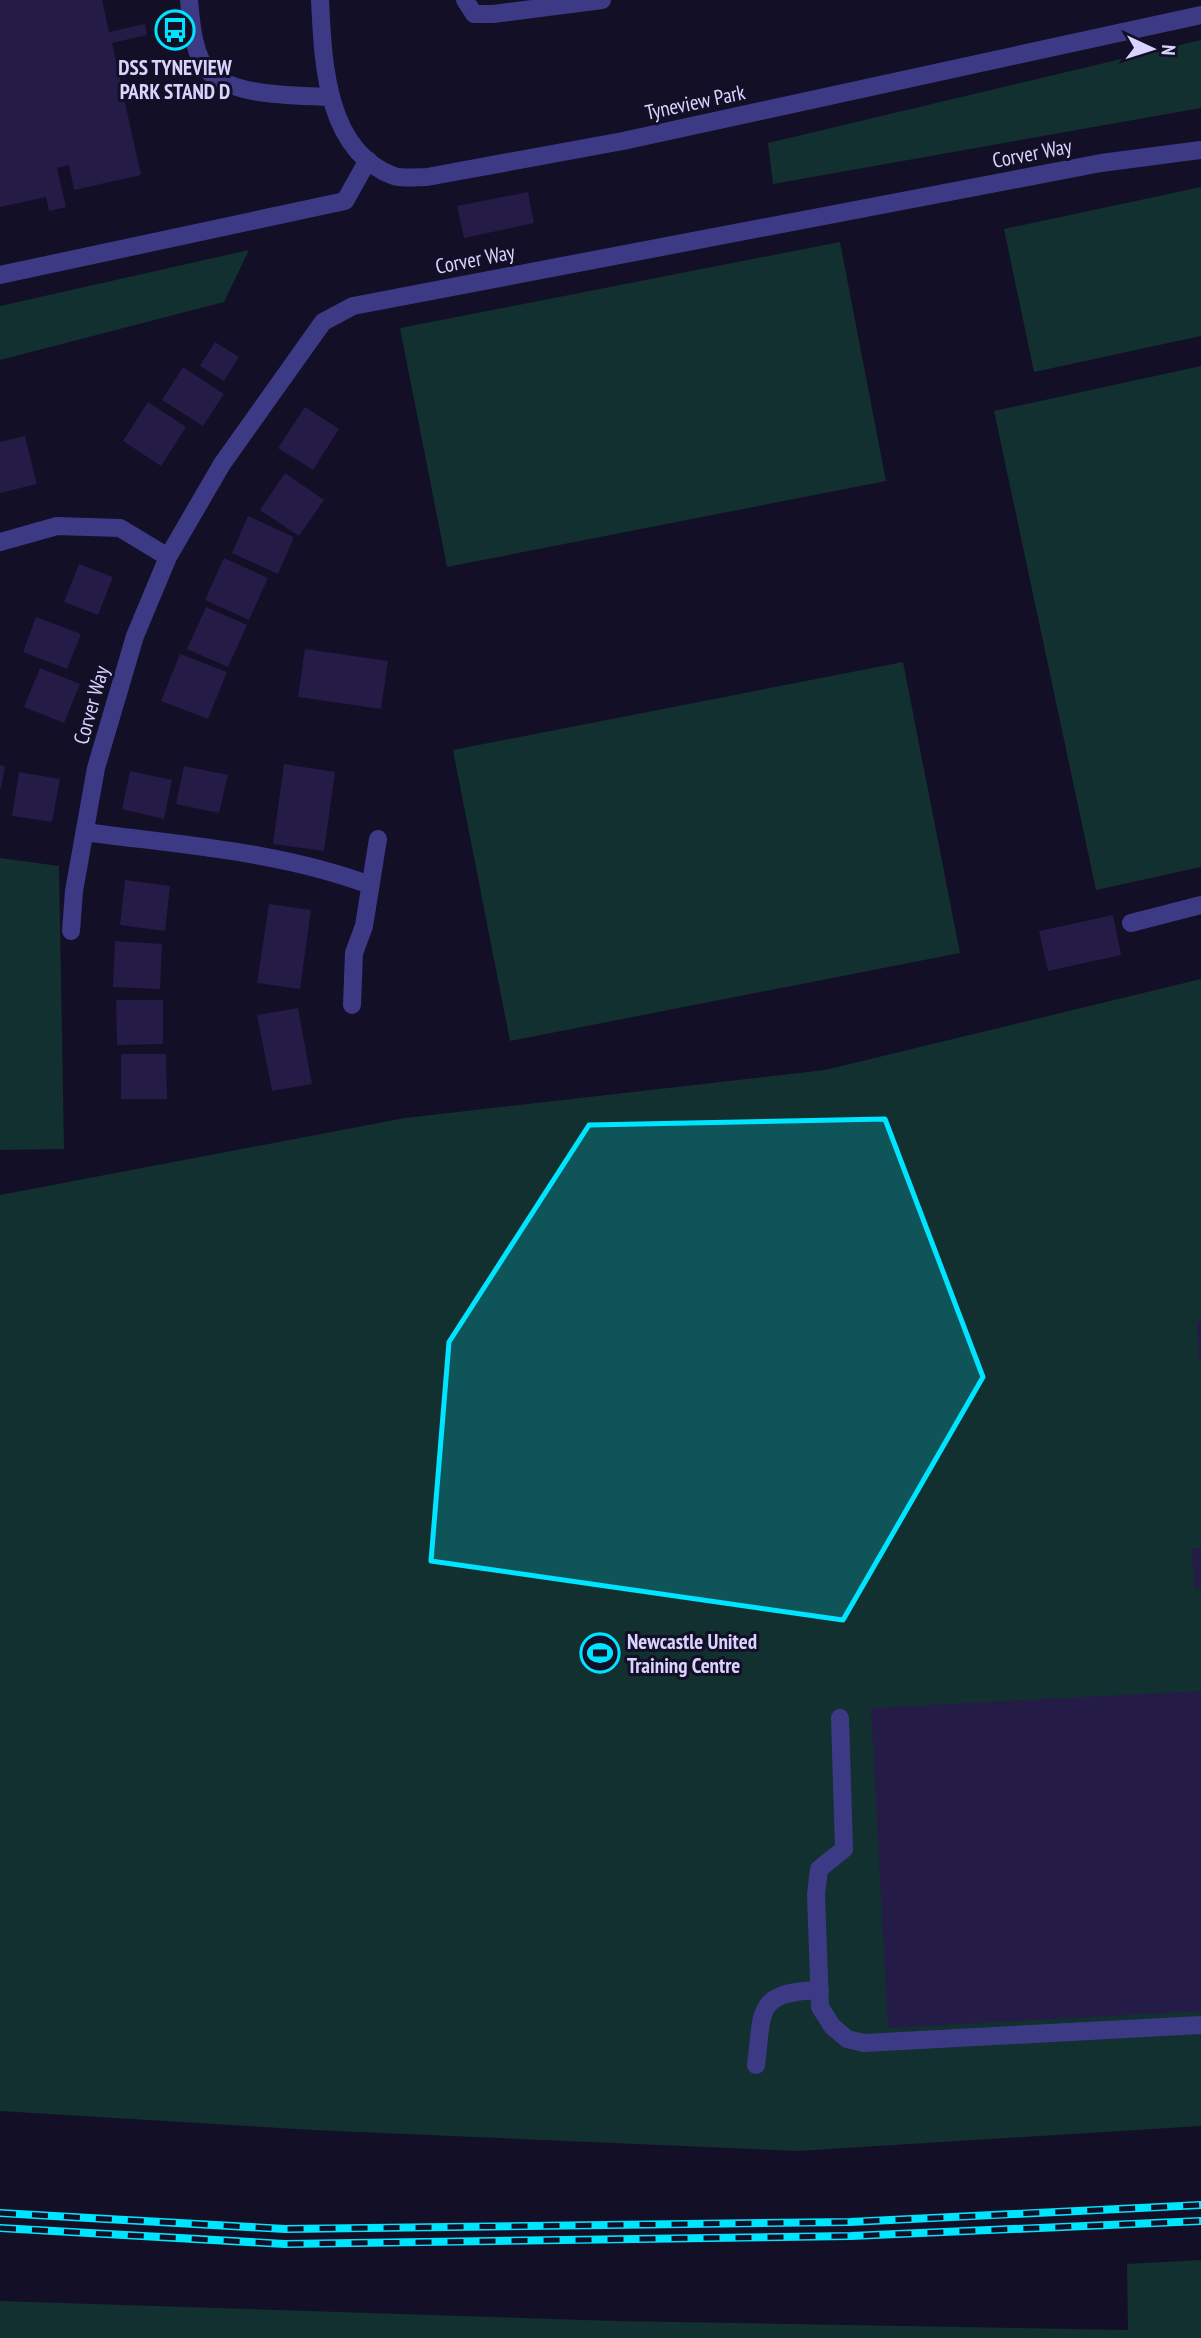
<svg xmlns="http://www.w3.org/2000/svg" width="1201" height="2338" viewBox="0 0 1201 2338" font-family="'PT Sans Narrow',sans-serif">
	<rect width="100%" height="100%" fill="#130f26"/>
	<!-- green -->
	<path fill="#12302f" d="M 1201,40 L 1201,108 L 773,184 L 768,143 Z
		M 1201,187 L 1201,336 L 1034,372 L 1004,229 Z
		M 840,242 L 886,481 L 447,567 L 400,328 Z
		M 249,250 L 224,302 L 0,360 L 0,306 Z
		M 1201,366 L 1201,867 L 1096,890 L 994,411 Z
		M 903,662 L 960,953 L 510,1041 L 453,750 Z
		M 0,858 L 59,866 L 64,1149 L 0,1150 Z
		M 1201,979 L 1201,2126 L 797,2151 L 313,2130 L 0,2111 L 0,1195 L 405,1118 L 825,1070 Z
		M 1201,2260 L 1201,2338 L 0,2338 L 0,2301 L 615,2321 L 1128,2330 L 1127,2264 Z"/>
	<!-- building -->
	<path fill="#241b47" d="M 0,0 L 102,0 L 109,32 L 145,24 L 147,35 L 112,43 L 141,175 L 74,190 L 69,165 L 57,168 L 66,207 L 49,211 L 46,197 L 0,207 Z
		M 528,192 L 534,223 L 464,238 L 457,206 Z
		M 215,342 L 239,357 L 224,381 L 200,366 Z
		M 183,367 L 224,394 L 203,426 L 162,400 Z
		M 148,402 L 186,427 L 161,466 L 123,441 Z
		M 305,407 L 339,429 L 313,470 L 278,448 Z
		M 25,436 L 37,484 L 0,493 L 0,442 Z
		M 285,473 L 324,500 L 299,536 L 260,510 Z
		M 248,516 L 294,537 L 278,574 L 232,553 Z
		M 224,558 L 268,578 L 249,620 L 205,600 Z
		M 79,564 L 113,577 L 98,615 L 64,602 Z
		M 206,607 L 247,625 L 228,667 L 187,649 Z
		M 36,617 L 81,634 L 67,669 L 23,652 Z
		M 305,649 L 388,661 L 381,709 L 298,697 Z
		M 180,654 L 227,672 L 208,719 L 161,701 Z
		M 40,668 L 80,684 L 64,723 L 24,707 Z
		M 284,764 L 335,772 L 324,851 L 273,844 Z
		M 0,765 L 5,766 L 1,789 L 0,789 Z
		M 184,766 L 228,775 L 219,813 L 176,804 Z
		M 130,771 L 172,780 L 164,819 L 122,809 Z
		M 19,772 L 60,779 L 52,822 L 12,816 Z
		M 125,880 L 170,886 L 165,931 L 120,925 Z
		M 269,904 L 311,910 L 300,989 L 257,983 Z
		M 1113,915 L 1121,955 L 1048,971 L 1039,931 Z
		M 115,941 L 162,944 L 160,989 L 113,987 Z
		M 116,1000 L 163,1000 L 163,1044 L 117,1045 Z
		M 298,1008 L 312,1084 L 272,1091 L 257,1015 Z
		M 121,1054 L 166,1054 L 167,1099 L 121,1099 Z
		M 1197,1322 L 1201,1322 L 1201,1359 L 1199,1359 Z
		M 1192,1548 L 1201,1548 L 1201,1588 L 1194,1589 Z
		M 1201,1691 L 1201,2011 L 888,2028 L 871,1708 Z"/>
	<g fill="none" stroke-linecap="round" stroke-linejoin="round">
		<!-- minor -->
		<path stroke="#3d3a85" stroke-width="18" d="M 189,0 C 191,21 193,56 209,72 C 235,97 295,95 329,97
			M 320,0 C 323,60 325,151 394,176 C 403,179 417,177 427,177 L 623,141 L 1201,15
			M 465,0 L 474,14 L 493,14 L 602,0
			M 0,275 L 345,201 L 368,160
			M 0,542 L 57,526 L 120,528 L 168,557
			M 85,832 C 180,845 279,851 370,885
			M 1131,923 L 1201,905
			M 71,931 L 74,891 L 96,768 L 135,636 L 168,557 L 222,464 L 323,322 L 353,306 L 1101,163 L 1201,150
			M 352,1005 L 354,953 L 364,926 L 378,839
			M 840,1718 L 844,1849 L 819,1869 L 816,1895 L 820,2007 L 832,2026 L 847,2039 L 864,2043 L 1201,2025
			M 756,2065 C 763,2010 755,1992 820,1990"/>
		<!-- rail casing -->
		<g stroke="#00e5ff" stroke-width="8">
			<path id="rail" d="M 0,2213 L 285,2229 L 850,2222 L 1201,2205
				M 0,2228 L 285,2244 L 851,2236 L 1201,2221"/>
		</g>
		<!-- rail -->
		<use href="#rail" stroke="#130f26" stroke-width="5" stroke-dasharray="16" stroke-linecap="butt"/>
	</g>
	<!-- marked area -->
	<path fill="#00e5ff" fill-opacity="0.2" stroke="#00e5ff" stroke-width="5" stroke-linejoin="round" d="M 885,1119 L 983,1377 L 843,1620 L 431,1561 L 449,1342 L 589,1125 Z"/>
	<!-- icons -->
	<defs>
		<g id="bus-ring" transform="scale(2.0125)"><circle r="9.5" fill="#130f26" stroke="#00e5ff" stroke-width="1.5"/><path d="M-5-6H5V4H4V6H2V4H-2V6H-4V4H-5ZM-3.5-4V0h7V-4ZM-3.5 1.2v1.5H-2V1.2ZM2 1.2v1.5H3.5V1.2Z" fill="#00e5ff"/></g>
		<g id="stadium-ring" transform="scale(2.0125)"><circle r="9.5" fill="#130f26" stroke="#00e5ff" stroke-width="1.5"/><path d="M0-5a6.5 5 0 1 0 0 10a6.5 5 0 1 0 0-10ZM-3.5-1.8h7v3.6h-7Z" fill="#00e5ff"/></g>
	</defs>
	<g fill-rule="evenodd">
		<use href="#bus-ring" x="175" y="30"/>
		<use href="#stadium-ring" x="600" y="1653"/>
	</g>
	<g text-anchor="middle" dominant-baseline="central" stroke-width="6" stroke-linejoin="round" paint-order="stroke">
		<!-- poi labels -->
		<g font-size="21" font-weight="bold" fill="#d9d4ff" stroke="#130f26">
			<text x="175" y="67">DSS TYNEVIEW<tspan x="175" dy="24">PARK STAND D</tspan></text>
			<text x="627" y="1641" text-anchor="start">Newcastle United<tspan x="627" dy="24">Training Centre</tspan></text>
		</g>
		<!-- street labels -->
		<g font-size="21" fill="#d9d4ff" stroke="#130f26">
			<text transform="translate(695 102) rotate(-12)">Tyneview Park</text>
			<text transform="translate(1032 153) rotate(-11)">Corver Way</text>
			<text transform="translate(475 259) rotate(-11)">Corver Way</text>
			<text transform="translate(91 705) rotate(-74)">Corver Way</text>
		</g>
	</g>
	<!-- north arrow -->
	<g transform="translate(1152 49) rotate(94)" stroke="#130f26" stroke-width="5" paint-order="stroke">
	<path d="M0-5L12 26L0 18L-12 26Z" fill="#d9d4ff"/>
	<text y="-10" font-size="19" font-weight="bold" text-anchor="middle" fill="#d9d4ff">N</text>
	</g>
</svg>
